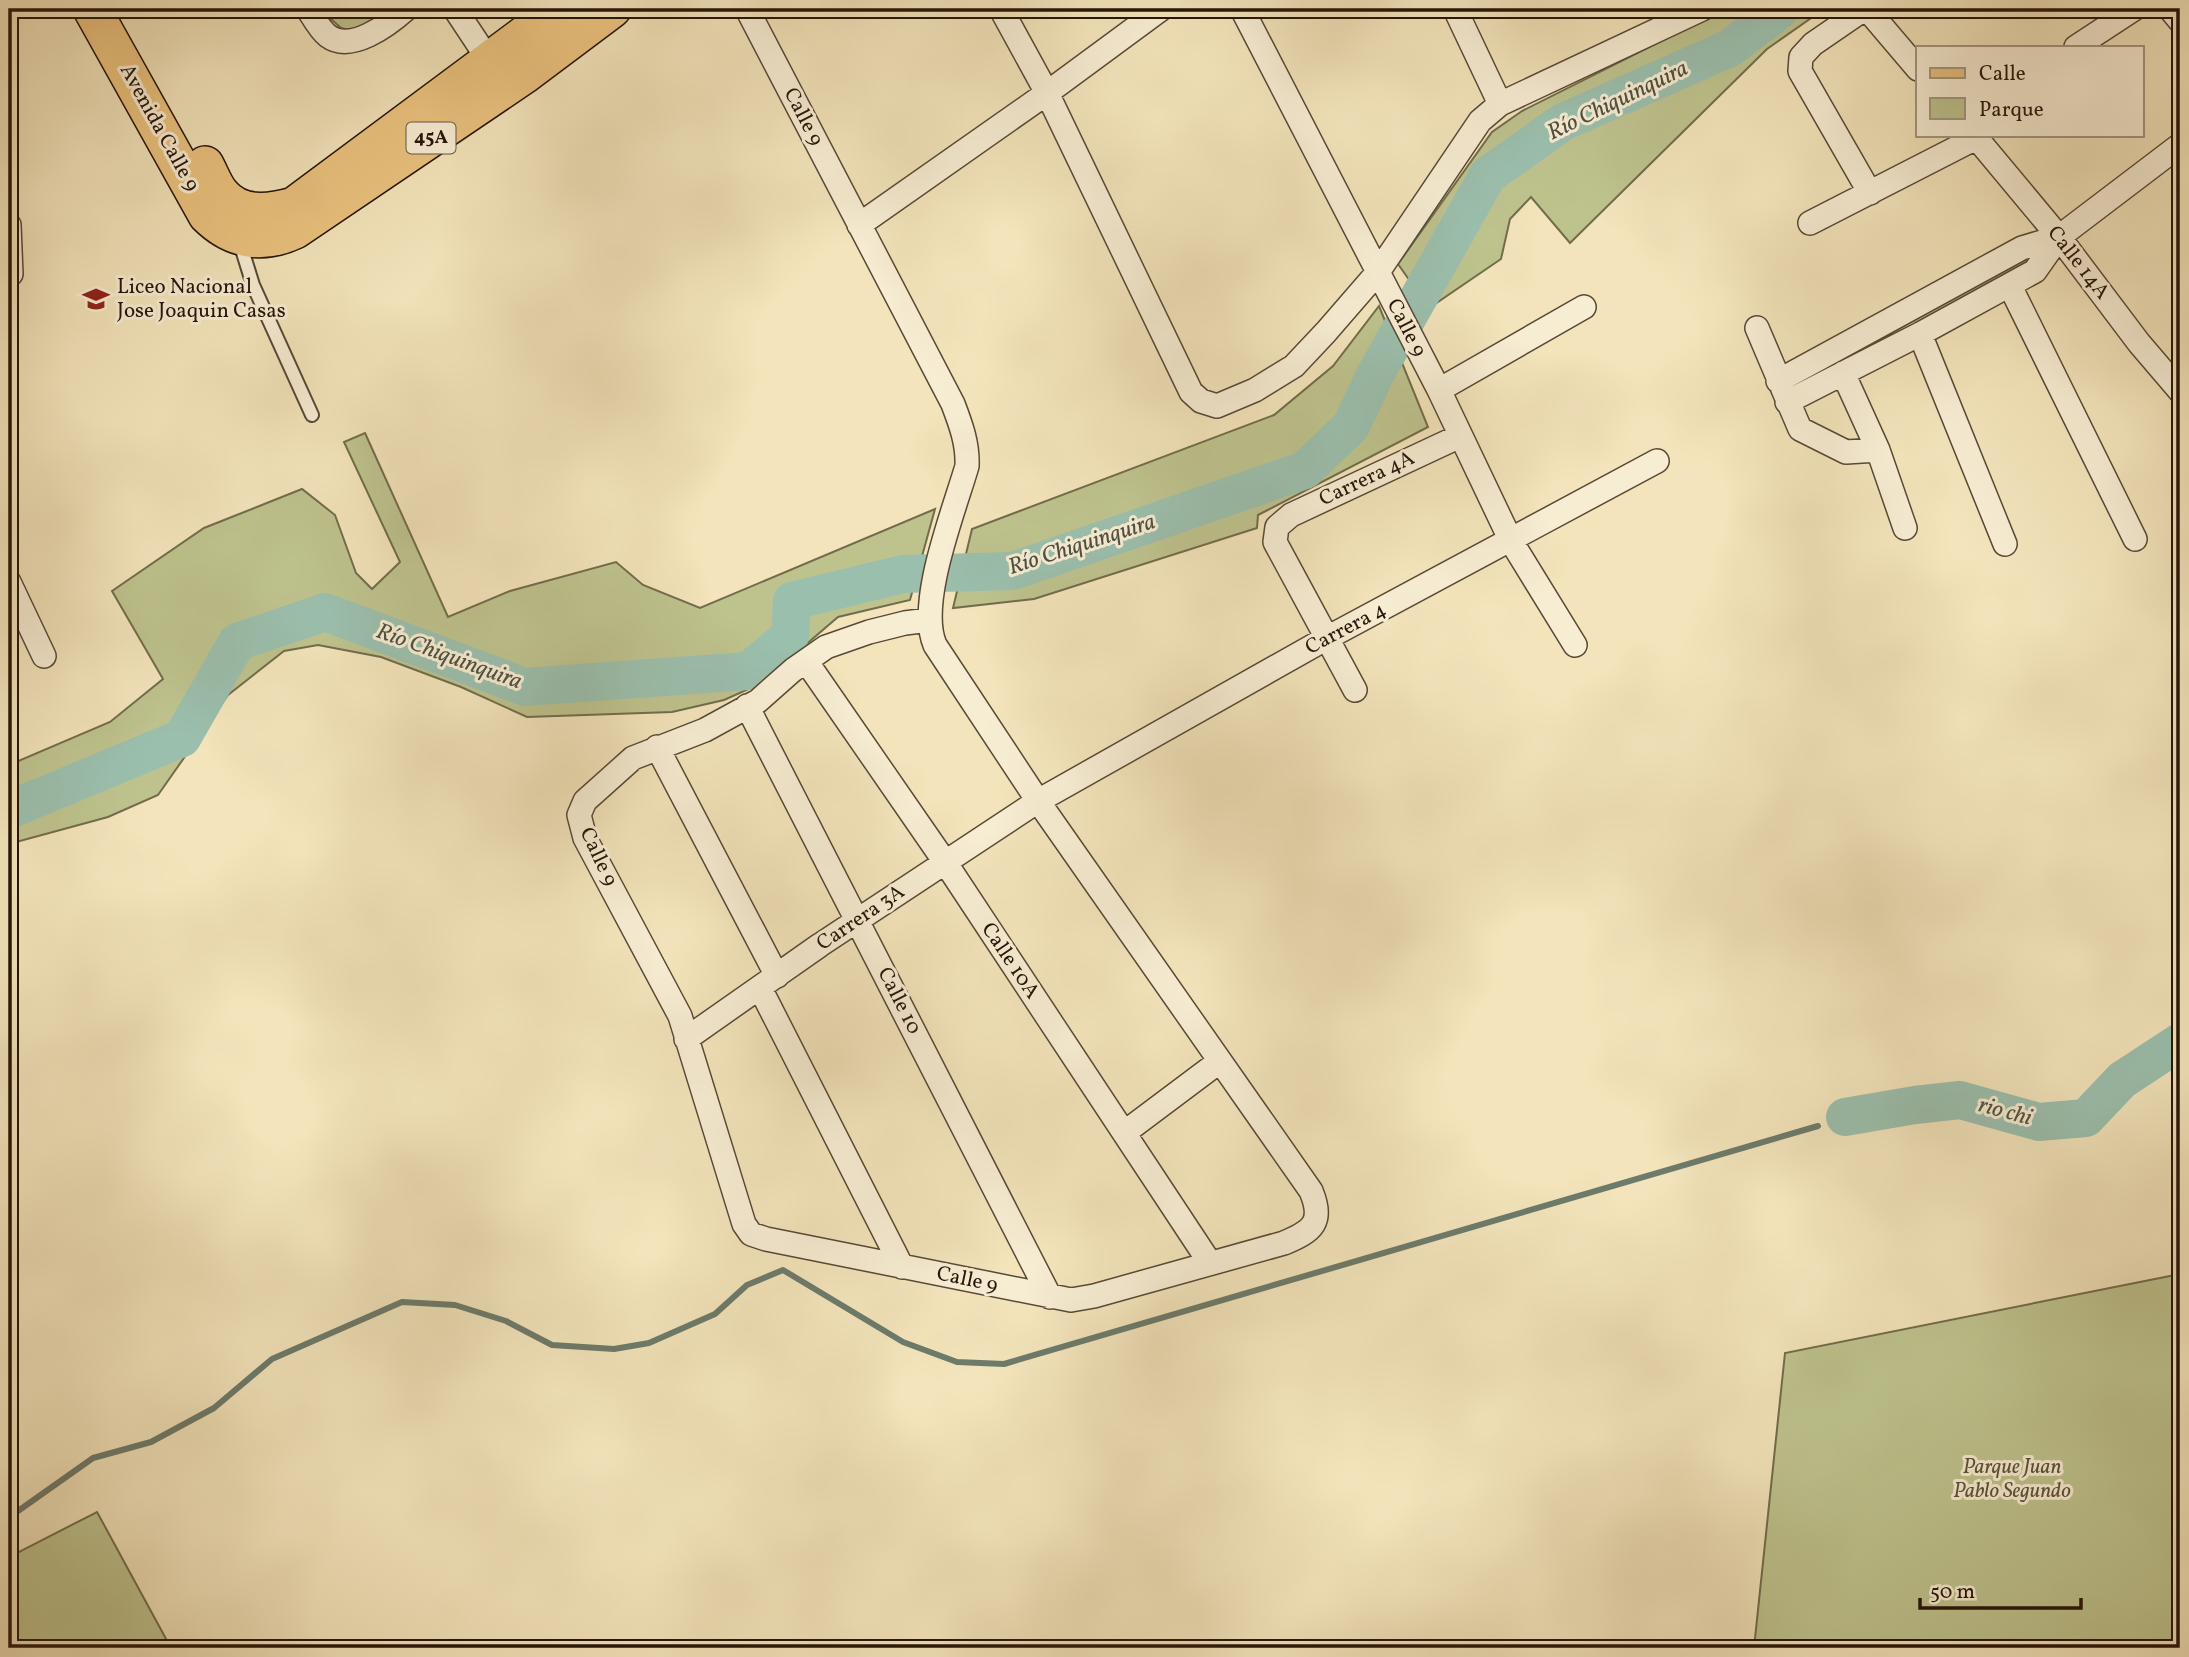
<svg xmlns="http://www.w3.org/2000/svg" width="2189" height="1657" viewBox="0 0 2189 1657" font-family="Vollkorn,serif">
	<rect width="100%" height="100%" fill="#f3e4bb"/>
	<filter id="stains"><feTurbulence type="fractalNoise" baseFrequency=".00286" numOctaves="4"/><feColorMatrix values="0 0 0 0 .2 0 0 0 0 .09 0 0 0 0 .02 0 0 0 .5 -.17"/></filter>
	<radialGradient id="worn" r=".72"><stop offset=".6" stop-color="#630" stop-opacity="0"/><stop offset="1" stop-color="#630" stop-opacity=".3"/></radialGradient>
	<!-- green -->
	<path fill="#bec38e" stroke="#726c4c" stroke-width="2" d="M 320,9 L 393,9 L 354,31 L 341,28 Z
		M 1725,9 L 1824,9 L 1767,49 L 1570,243 L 1531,197 L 1510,219 L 1501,259 L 1429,308 L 1398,264 L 1492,132 L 1522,111 Z
		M 1379,306 L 1428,427 L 1258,515 L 1257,528 L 1034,599 L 953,608 L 972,529 L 1274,415 L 1333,366 Z
		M 365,433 L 448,617 L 510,591 L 616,562 L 643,585 L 700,608 L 935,509 L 910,600 L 838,617 L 760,684 L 724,700 L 672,712 L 527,717 L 461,687 L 381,657 L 318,645 L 284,651 L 228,695 L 158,795 L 108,817 L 9,844 L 9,765 L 110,722 L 163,679 L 112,591 L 204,528 L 302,489 L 335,515 L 356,573 L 372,589 L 400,562 L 344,442 Z
		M 2180,1274 L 2180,1648 L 1754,1648 L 1785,1353 Z
		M 97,1512 L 171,1648 L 9,1648 L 9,1557 Z"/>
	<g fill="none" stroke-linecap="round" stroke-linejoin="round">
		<!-- stream -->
		<path stroke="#6c7b6b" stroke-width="6" d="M 9,1514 L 18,1511 L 93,1458 L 151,1442 L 214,1408 L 272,1359 L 402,1302 L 455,1305 L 506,1321 L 552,1345 L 614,1349 L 649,1343 L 715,1314 L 747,1285 L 783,1270 L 903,1342 L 957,1362 L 1004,1364 L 1818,1126"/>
		<!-- river -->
		<path stroke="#9bbfad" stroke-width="38" d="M 9,810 L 182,738 L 237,642 L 325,612 L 525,687 L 748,671 L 790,636 L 792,601 L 903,574 L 1013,571 L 1305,470 L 1351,426 L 1375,375 L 1488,175 L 1563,122 L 1730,48 L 1781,9
			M 1845,1117 L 1915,1105 L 1960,1100 L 2039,1122 L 2086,1118 L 2122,1080 L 2180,1042"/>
		<!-- service casing -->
		<g stroke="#584936" stroke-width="16">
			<path id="service" d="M 239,240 L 253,285 L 312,415"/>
		</g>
		<!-- minor casing -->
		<g stroke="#584936" stroke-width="26">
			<path id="minor" d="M 308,9 C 313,17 320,30 328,36 C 351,53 388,25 406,9
				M 455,9 L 490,62
				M 747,9 L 953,404 C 961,425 968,444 967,466 C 954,511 917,603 935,645 L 1038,801 L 1311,1191 C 1324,1222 1313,1231 1284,1243 L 1094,1296 L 1071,1300 L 766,1239 L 751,1234 L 744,1224 L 680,1016 L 585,838 L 579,815 L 585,801 L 633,758 L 705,730 L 758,701 L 793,670 L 826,647 L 869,632 L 905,623 L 929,620
				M 1001,9 L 1047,93 L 1191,392 L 1201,401 L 1217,406 L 1255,390 L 1294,366 L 1326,332 L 1378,272 L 1480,121 L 1500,104 L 1702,9
				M 1242,9 L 1439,390 L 1511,541 L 1575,645
				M 1455,9 L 1500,104
				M 1864,9 L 1813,44 L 1801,57 L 1800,71 L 1870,193
				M 1867,9 L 1918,69
				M 2170,9 L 2180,21
				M 2076,47 L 2134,9
				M 1974,135 L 2059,237 L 2139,343 L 2180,391
				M 1810,223 L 1976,138
				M 9,225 L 11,274
				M 859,225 L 1047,93 L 1161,9
				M 2010,286 L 2135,539
				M 1757,328 L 1800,429 L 1846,452 L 1878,450
				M 1920,334 L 2005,544
				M 1843,373 L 1878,450 L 1905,528
				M 1778,381 L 2022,248 L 2059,237 L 2180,145
				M 1439,390 L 1584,307
				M 1787,402 L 1920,334 L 2035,271 L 2059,237
				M 9,582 L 44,656
				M 806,661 L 945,862 L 1210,1263
				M 1355,690 L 1275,542 L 1277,527 L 1291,515 L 1460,436
				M 747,706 L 1050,1297
				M 657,747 L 777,976
				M 760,988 L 902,1267
				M 686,1039 L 820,945 L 1038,801 L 1327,638 L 1657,461
				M 1124,1133 L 1220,1061"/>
		</g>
		<!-- primary casing -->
		<g stroke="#251509" stroke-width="40">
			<path id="primary" d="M 92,9 L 207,215 C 233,241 263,245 295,230 L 524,75 L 612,9
				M 205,165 C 210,174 214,186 221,194 C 240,217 269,213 294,206 L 559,9"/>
		</g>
		<!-- service -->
		<use href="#service" stroke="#f7edd3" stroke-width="12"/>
		<!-- minor -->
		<use href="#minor" stroke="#f7edd3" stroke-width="23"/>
		<!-- primary -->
		<use href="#primary" stroke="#eac27e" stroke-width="37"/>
	</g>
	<!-- icons -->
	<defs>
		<g id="school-bare" transform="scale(2.1)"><path d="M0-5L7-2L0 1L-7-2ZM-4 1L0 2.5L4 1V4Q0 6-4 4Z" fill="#8f2418" stroke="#f7edd3" stroke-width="2.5" paint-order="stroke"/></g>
	</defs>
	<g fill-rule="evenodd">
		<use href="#school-bare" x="96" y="299"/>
	</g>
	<g text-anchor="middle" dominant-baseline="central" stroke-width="6" stroke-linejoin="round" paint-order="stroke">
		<!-- shield labels -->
		<rect fill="#f7edd3" stroke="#645646" stroke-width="2" x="406.5" y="122.5" width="49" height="31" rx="5"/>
		<g font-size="19" font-weight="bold" fill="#251509">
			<text x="431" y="138">45A</text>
		</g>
		<!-- street labels -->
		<g font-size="21" fill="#251509" stroke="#f7edd3">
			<text transform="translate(803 117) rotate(63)">Calle 9</text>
			<text transform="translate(159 128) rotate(61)">Avenida Calle 9</text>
			<text transform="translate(2078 263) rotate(52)">Calle 14A</text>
			<text transform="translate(1406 328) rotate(63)">Calle 9</text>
			<text transform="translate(1367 479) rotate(-25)">Carrera 4A</text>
			<text transform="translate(1346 629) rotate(-28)">Carrera 4</text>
			<text transform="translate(598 857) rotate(65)">Calle 9</text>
			<text transform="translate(861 918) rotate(-34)">Carrera 3A</text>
			<text transform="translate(1010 961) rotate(56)">Calle 10A</text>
			<text transform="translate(899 1001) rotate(63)">Calle 10</text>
			<text transform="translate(967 1280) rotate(12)">Calle 9</text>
		</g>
		<!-- poi labels -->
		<g font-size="21" fill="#251509" stroke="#f7edd3" text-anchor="start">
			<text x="117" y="287">Liceo Nacional<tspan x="117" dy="24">Jose Joaquin Casas</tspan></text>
		</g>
		<!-- park labels -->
		<g font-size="21" font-style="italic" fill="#5b5238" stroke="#f7edd3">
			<text x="2012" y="1467">Parque Juan<tspan x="2012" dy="24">Pablo Segundo</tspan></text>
		</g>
		<!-- water labels -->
		<g font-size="23" font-style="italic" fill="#4e5042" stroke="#f7edd3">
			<text transform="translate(1618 101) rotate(-26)">Río Chiquinquira</text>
			<text transform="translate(1082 545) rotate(-18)">Río Chiquinquira</text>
			<text transform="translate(449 657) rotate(20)">Río Chiquinquira</text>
			<text transform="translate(2005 1112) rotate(15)">rio chi</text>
		</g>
	</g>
	<!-- margin -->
	<rect width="2189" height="1657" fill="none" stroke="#f3e4bb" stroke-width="35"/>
	<rect x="10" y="10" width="2168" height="1636" fill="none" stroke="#251509" stroke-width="3.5"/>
	<rect x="18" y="18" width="2154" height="1622" fill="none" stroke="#251509" stroke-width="2"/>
	<!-- legend -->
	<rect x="1916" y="46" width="228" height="91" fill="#f7edd3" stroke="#a39782" stroke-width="2"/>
	<rect x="1930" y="68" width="35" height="10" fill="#eac27e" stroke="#a39782" stroke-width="2"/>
	<text x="1979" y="80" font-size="21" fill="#251509">Calle</text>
	<rect x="1930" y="98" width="35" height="21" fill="#bec38e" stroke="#a39782" stroke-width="2"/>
	<text x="1979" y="116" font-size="21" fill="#251509">Parque</text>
	<!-- scale -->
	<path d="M1920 1598v10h161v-10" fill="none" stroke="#251509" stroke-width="3.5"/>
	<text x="1930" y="1598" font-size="21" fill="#251509" stroke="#f7edd3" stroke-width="5" paint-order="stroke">50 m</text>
	<rect width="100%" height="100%" filter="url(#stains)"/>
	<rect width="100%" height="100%" fill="url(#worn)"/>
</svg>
